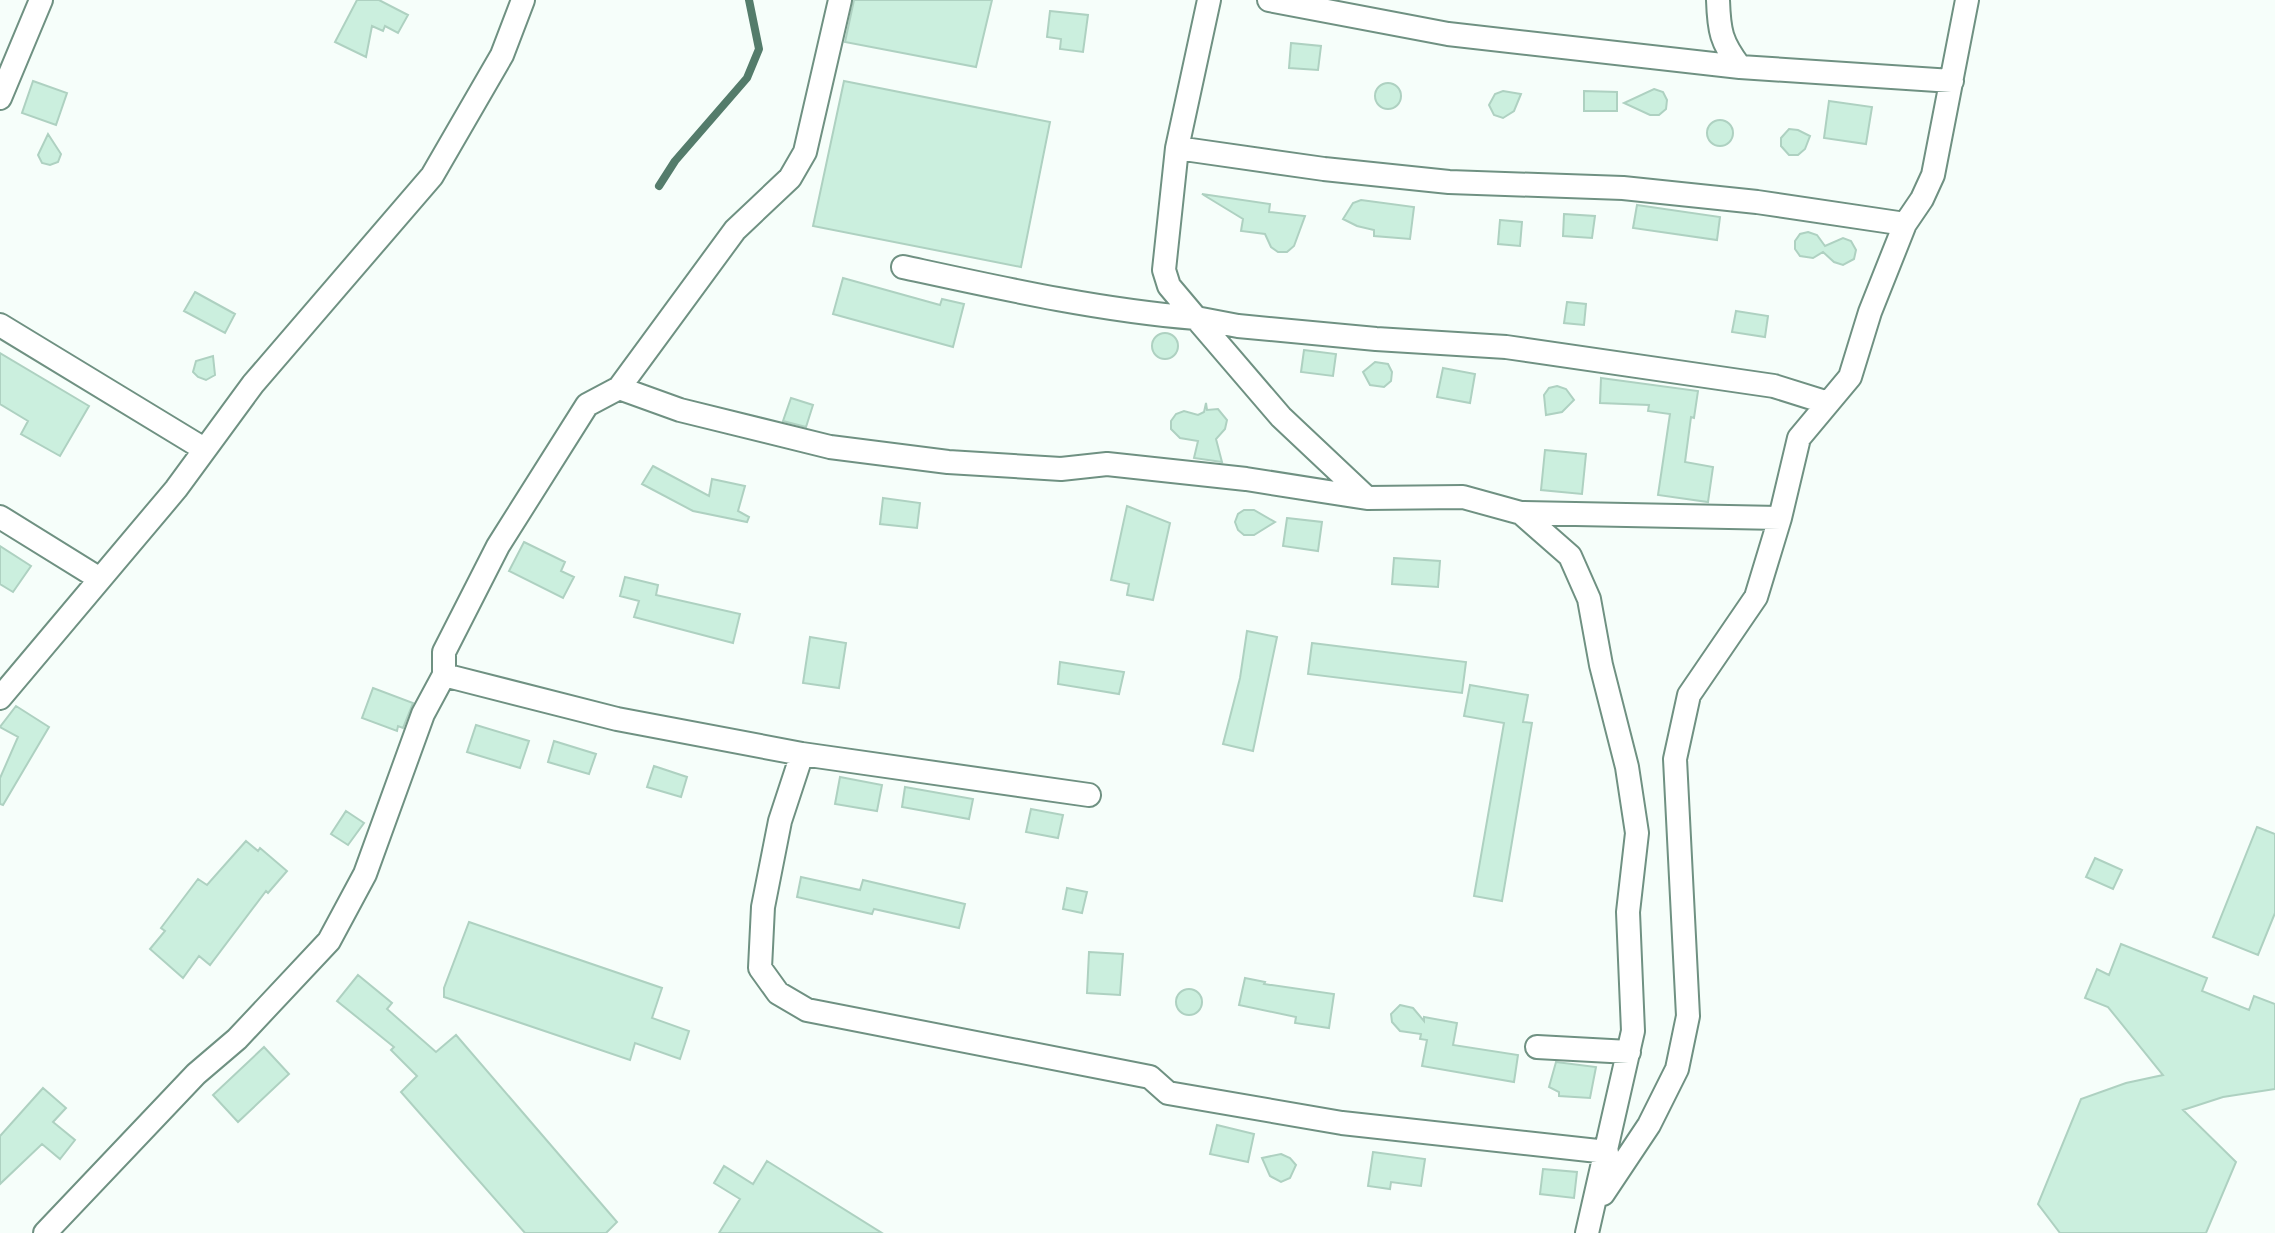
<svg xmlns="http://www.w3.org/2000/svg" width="2275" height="1233" viewBox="0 0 2275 1233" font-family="'Times New Roman',serif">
	<rect width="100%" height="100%" fill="#f6fefa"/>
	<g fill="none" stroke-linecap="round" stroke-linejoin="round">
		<!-- stream -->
		<path stroke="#547c6b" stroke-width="8" d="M 659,186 L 675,161 L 747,78 L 759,49 L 749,0"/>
	</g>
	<!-- building -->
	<path fill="#cbefde" stroke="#aed1c1" stroke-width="2" d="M 357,0 L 379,0 L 408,15 L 398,33 L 385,26 L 383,31 L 372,26 L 366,57 L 335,42 Z
		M 854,0 L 992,0 L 976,67 L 845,42 Z
		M 1050,11 L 1088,15 L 1083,52 L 1060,49 L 1061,39 L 1047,37 Z
		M 1291,43 L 1321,46 L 1318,70 L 1289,68 Z
		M 33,81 L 67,93 L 56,125 L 22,113 Z
		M 844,81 L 1050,122 L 1021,267 L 813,226 Z
		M1375 96a13 13 0 1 1 26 0a13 13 0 1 1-26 0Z
		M 1654,89 L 1663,92 L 1667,100 L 1666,109 L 1659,115 L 1650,115 L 1624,103 Z
		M 1503,91 L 1521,94 L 1514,111 L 1503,118 L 1494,115 L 1489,105 L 1495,94 Z
		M 1584,91 L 1617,92 L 1617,111 L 1584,111 Z
		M 1829,101 L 1872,107 L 1866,144 L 1824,138 Z
		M1707 133a13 13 0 1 1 26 0a13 13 0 1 1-26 0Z
		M 1789,129 L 1798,130 L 1810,136 L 1805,149 L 1798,155 L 1789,155 L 1781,146 L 1781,138 Z
		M 48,134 L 61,154 L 58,162 L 50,165 L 42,163 L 38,155 Z
		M 1202,194 L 1270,204 L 1269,212 L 1305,216 L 1294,246 L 1287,252 L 1278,252 L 1271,247 L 1265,234 L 1241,231 L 1243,219 Z
		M 1361,200 L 1414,207 L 1410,239 L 1374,236 L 1374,230 L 1357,226 L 1343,219 L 1353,203 Z
		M 1637,205 L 1720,217 L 1717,240 L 1633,228 Z
		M 1564,214 L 1595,216 L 1592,238 L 1563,236 Z
		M 1500,220 L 1522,222 L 1520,246 L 1498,244 Z
		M 1808,232 L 1817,235 L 1825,246 L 1843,238 L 1851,241 L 1856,250 L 1854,259 L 1843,265 L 1834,262 L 1823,252 L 1813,258 L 1800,256 L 1795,249 L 1795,241 L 1800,234 Z
		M 843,278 L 940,305 L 942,299 L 964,304 L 953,347 L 833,314 Z
		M 195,292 L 235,314 L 225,333 L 184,311 Z
		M 1567,302 L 1586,304 L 1584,325 L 1564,323 Z
		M 1736,311 L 1768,316 L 1765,337 L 1732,332 Z
		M1152 346a13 13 0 1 1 26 0a13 13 0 1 1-26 0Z
		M 1304,350 L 1336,354 L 1333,376 L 1301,372 Z
		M 0,353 L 89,406 L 60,456 L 21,434 L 28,421 L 0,404 Z
		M 213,356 L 215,375 L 206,380 L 198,377 L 193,372 L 196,361 Z
		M 1375,362 L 1388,364 L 1392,372 L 1391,381 L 1384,387 L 1370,385 L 1363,372 Z
		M 1443,368 L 1475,374 L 1470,403 L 1437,397 Z
		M 1601,378 L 1698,391 L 1694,418 L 1691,417 L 1685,462 L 1713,467 L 1708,502 L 1658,495 L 1670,414 L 1648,411 L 1649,405 L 1600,403 Z
		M 1557,386 L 1566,389 L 1574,400 L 1562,412 L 1546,415 L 1544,395 L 1549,388 Z
		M 791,398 L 813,405 L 806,427 L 783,421 Z
		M 1206,403 L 1207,410 L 1218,409 L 1227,420 L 1225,429 L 1216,439 L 1222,462 L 1194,458 L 1198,441 L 1180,438 L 1171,429 L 1171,421 L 1176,414 L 1184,411 L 1198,415 L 1204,412 Z
		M 1545,450 L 1586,454 L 1582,494 L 1541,490 Z
		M 653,466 L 709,496 L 712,479 L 745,486 L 738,511 L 749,517 L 747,522 L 693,511 L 642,484 Z
		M 883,498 L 920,503 L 917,528 L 880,524 Z
		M 1127,506 L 1170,523 L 1153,600 L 1127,595 L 1129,584 L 1111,580 Z
		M 1244,510 L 1254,510 L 1275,522 L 1254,535 L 1244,535 L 1238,530 L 1235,522 L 1238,514 Z
		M 1287,518 L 1322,522 L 1318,551 L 1283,546 Z
		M 524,542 L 565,562 L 561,571 L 574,577 L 563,598 L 509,571 Z
		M 0,546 L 31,566 L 13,592 L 0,584 Z
		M 1394,558 L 1440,561 L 1438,587 L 1392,584 Z
		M 625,577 L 658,585 L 656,595 L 740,614 L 733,643 L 634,617 L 639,601 L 620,596 Z
		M 1247,631 L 1277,637 L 1253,751 L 1223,744 L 1240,678 Z
		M 810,637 L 846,643 L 839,688 L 803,683 Z
		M 1312,643 L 1466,662 L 1462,693 L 1308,674 Z
		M 1060,662 L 1124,672 L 1119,694 L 1058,684 Z
		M 1470,685 L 1528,695 L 1523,722 L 1532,723 L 1502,901 L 1474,896 L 1504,723 L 1464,716 Z
		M 373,688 L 413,703 L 403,728 L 398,726 L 397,731 L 362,718 Z
		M 16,706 L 49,727 L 3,805 L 0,804 L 0,778 L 18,737 L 0,727 Z
		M 476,725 L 529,741 L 520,768 L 467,752 Z
		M 554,741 L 596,754 L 589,774 L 548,762 Z
		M 654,766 L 687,777 L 681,797 L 647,787 Z
		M 840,777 L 882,785 L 877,811 L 835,804 Z
		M 905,787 L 973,799 L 969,819 L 902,807 Z
		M 1031,809 L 1063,815 L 1058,838 L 1026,832 Z
		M 346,811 L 364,823 L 348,845 L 331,834 Z
		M 2257,827 L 2275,834 L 2275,913 L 2258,955 L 2213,937 Z
		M 246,841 L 258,851 L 260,848 L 287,871 L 268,893 L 266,891 L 210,965 L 199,956 L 183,978 L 150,949 L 165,931 L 161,928 L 198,879 L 207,885 Z
		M 2095,858 L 2122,870 L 2113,889 L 2086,877 Z
		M 801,877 L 860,890 L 863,880 L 965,904 L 959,928 L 874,909 L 872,914 L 797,897 Z
		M 1067,888 L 1087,892 L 1082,913 L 1063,909 Z
		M 469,922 L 662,988 L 652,1018 L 689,1031 L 680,1059 L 635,1043 L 630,1060 L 444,997 L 444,988 Z
		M 2121,944 L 2207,978 L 2202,991 L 2249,1010 L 2254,996 L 2275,1004 L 2275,1089 L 2223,1097 L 2183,1110 L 2236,1162 L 2206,1233 L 2060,1233 L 2038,1204 L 2081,1099 L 2126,1083 L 2163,1075 L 2108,1007 L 2085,998 L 2097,969 L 2109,975 Z
		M 1089,952 L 1123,954 L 1120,995 L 1087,993 Z
		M 358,975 L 392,1003 L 387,1009 L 436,1052 L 456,1035 L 617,1222 L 606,1233 L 525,1233 L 401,1092 L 417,1076 L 391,1050 L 394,1047 L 337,1001 Z
		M 1245,978 L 1265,982 L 1264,984 L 1334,994 L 1329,1028 L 1295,1023 L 1296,1017 L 1239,1005 Z
		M1176 1002a13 13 0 1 1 26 0a13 13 0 1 1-26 0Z
		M 1400,1005 L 1413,1008 L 1424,1021 L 1424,1017 L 1457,1023 L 1453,1045 L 1518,1055 L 1514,1082 L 1422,1066 L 1427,1040 L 1420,1039 L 1421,1034 L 1400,1031 L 1392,1022 L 1391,1014 Z
		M 264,1047 L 289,1074 L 238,1122 L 213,1095 Z
		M 1556,1062 L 1596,1067 L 1590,1098 L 1559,1096 L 1559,1092 L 1549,1087 Z
		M 43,1088 L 66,1108 L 53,1122 L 75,1140 L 60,1159 L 42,1144 L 0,1184 L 0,1136 Z
		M 1217,1125 L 1254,1134 L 1248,1162 L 1210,1154 Z
		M 1373,1152 L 1425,1159 L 1421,1186 L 1391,1182 L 1390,1189 L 1368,1186 Z
		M 1281,1154 L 1290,1158 L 1296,1165 L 1290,1178 L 1281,1182 L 1270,1176 L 1262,1158 Z
		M 767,1161 L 882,1233 L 719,1233 L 740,1199 L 714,1183 L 724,1166 L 753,1184 Z
		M 1543,1169 L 1577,1172 L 1574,1198 L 1540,1194 Z"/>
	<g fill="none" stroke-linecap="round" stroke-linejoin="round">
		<!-- minor casing -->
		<g stroke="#6f9182" stroke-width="26">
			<path id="minor" d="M 1209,0 L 1177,148 L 1164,270 L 1169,286 L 1196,318 L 1238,326 L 1376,339 L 1506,347 L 1774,386 L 1828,403
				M 1269,0 L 1448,34 L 1740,67 L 1952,81
				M 1718,0 C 1719,31 1721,42 1740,67
				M 0,98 L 41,0
				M 1177,148 L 1324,169 L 1449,182 L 1623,188 L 1757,202 L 1905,224
				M 903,267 C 1000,288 1097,310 1196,318 L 1281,417 L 1367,498
				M 0,325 L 204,449
				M 619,388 L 680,410 L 830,447 L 948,462 L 1061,469 L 1107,464 L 1246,479 L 1367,498 L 1463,497 L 1521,513 L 1570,556 L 1589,599 L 1601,665 L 1627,767 L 1637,833 L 1628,912 L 1633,1031 L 1587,1233
				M 1521,513 L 1780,518
				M 0,517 L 100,579
				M 444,675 L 617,719 L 802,754 L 1089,795
				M 0,698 L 176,489 L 253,384 L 432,176 L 502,55 L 523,0
				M 802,754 L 780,821 L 763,907 L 760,968 L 778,993 L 807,1010 L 1150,1077 L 1168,1093 L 1342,1123 L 1607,1152
				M 1537,1047 L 1629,1052
				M 1603,1194 L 1649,1125 L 1677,1069 L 1688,1016 L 1675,759 L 1689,695 L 1756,597 L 1780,518 L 1799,438 L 1850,377 L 1870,312 L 1905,224 L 1922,199 L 1933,175 L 1967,0
				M 45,1233 L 196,1074 L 237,1039 L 329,941 L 365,874 L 423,714 L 444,675 L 444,652 L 498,546 L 587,405 L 619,388 L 735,230 L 790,178 L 805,152 L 840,0"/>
		</g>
		<!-- minor -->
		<use href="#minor" stroke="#fff" stroke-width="22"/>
	</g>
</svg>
